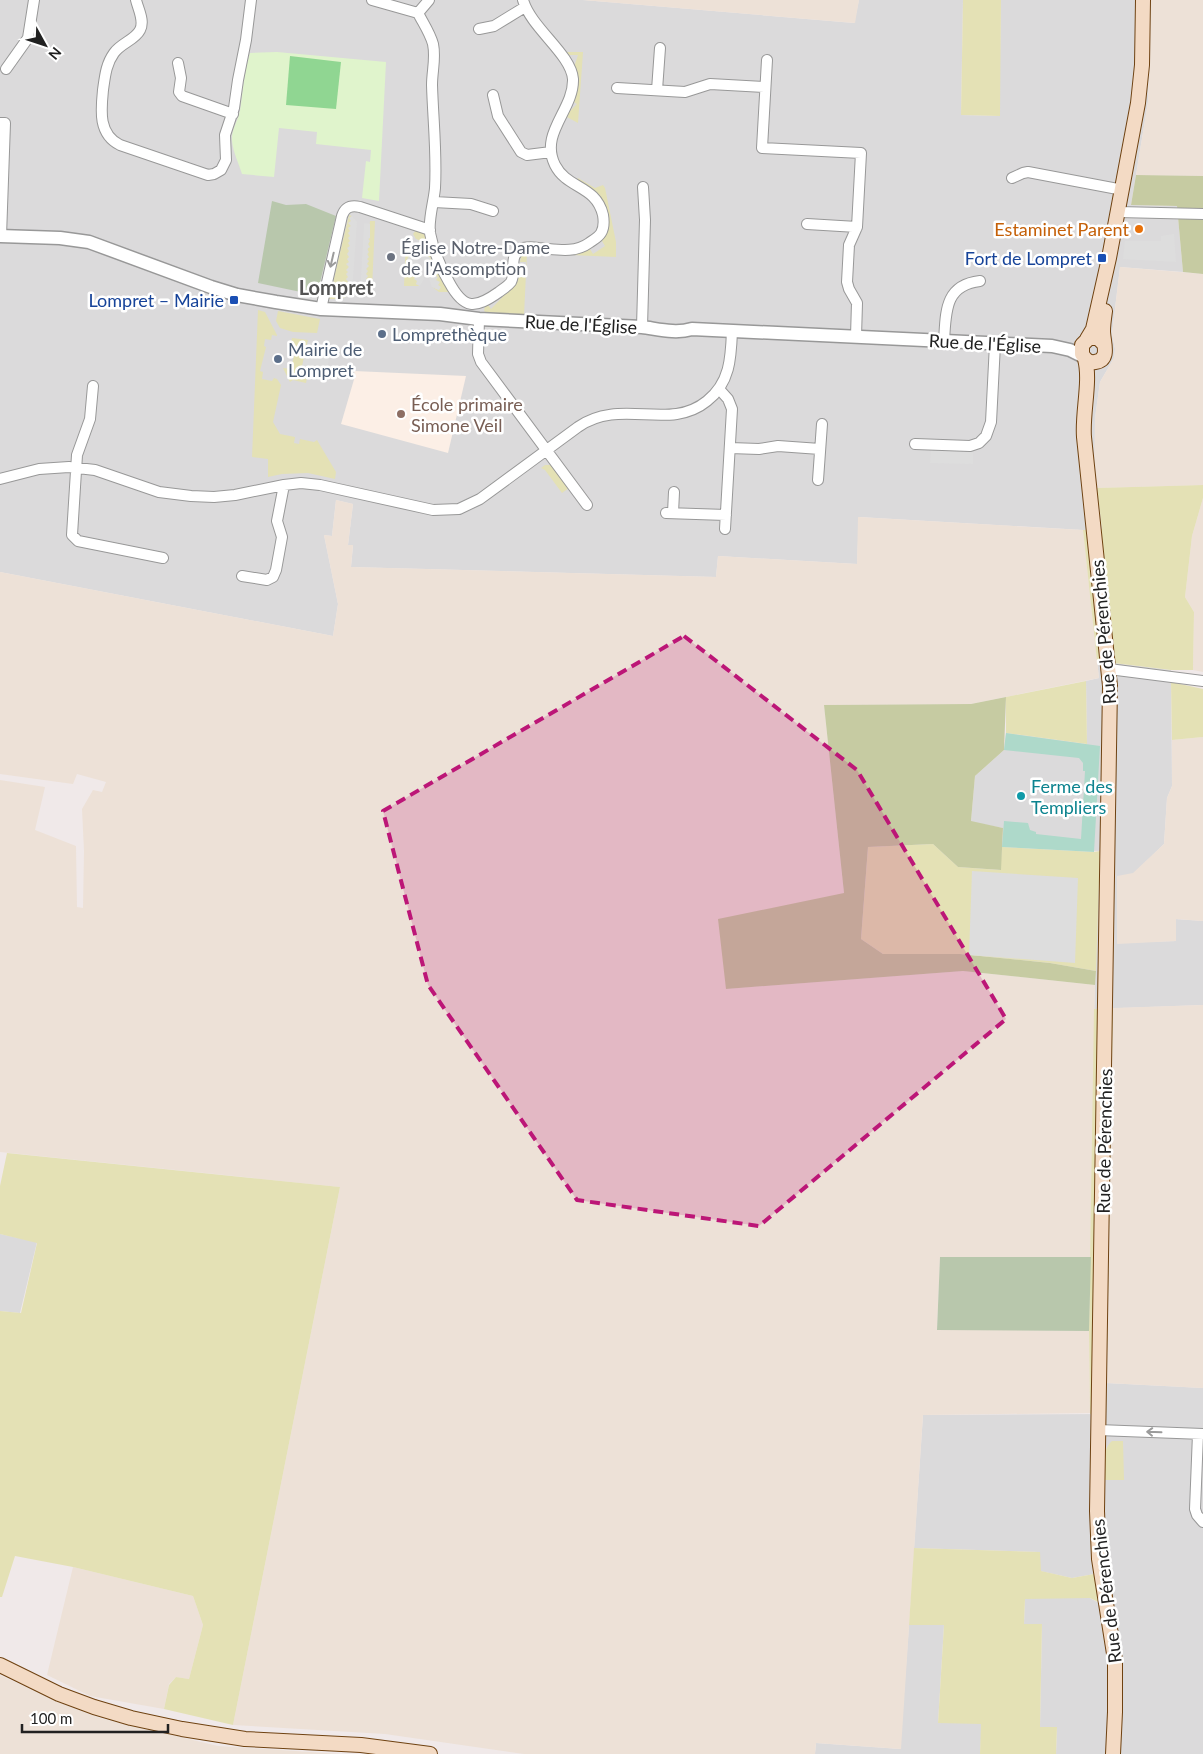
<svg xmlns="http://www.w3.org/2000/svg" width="1203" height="1754" viewBox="0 0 1203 1754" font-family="Lato,sans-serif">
	<rect width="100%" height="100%" fill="#f0e9e9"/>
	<!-- residential -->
	<path fill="#dbdadb" d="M 0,0 L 583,0 L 854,23 L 859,0 L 963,0 L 961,115 L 999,116 L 1001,0 L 1151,0 L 1148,102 L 1131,205 L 1177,206 L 1183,272 L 1120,267 L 1112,334 L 1115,349 L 1114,358 L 1100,382 L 1095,418 L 1095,467 L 1102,529 L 1083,530 L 859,517 L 857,564 L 718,556 L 716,577 L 351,567 L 353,546 L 348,545 L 353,504 L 336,500 L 332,536 L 324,535 L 338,604 L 333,636 L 0,572 Z
		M 1097,661 L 1171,670 L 1172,786 L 1167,798 L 1164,844 L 1133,874 L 1117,943 L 1176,941 L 1175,919 L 1203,921 L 1203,1005 L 1094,1009 L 1100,851 L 1002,847 L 1003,828 L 971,822 L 975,776 L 1004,750 L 1006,733 L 1087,744 L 1086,681 L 1099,678 Z
		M 0,1234 L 37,1242 L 20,1313 L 0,1311 Z
		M 1106,1383 L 1203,1388 L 1203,1754 L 1056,1754 L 1057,1727 L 1040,1727 L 1042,1625 L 1024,1624 L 1025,1598 L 1090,1598 L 1097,1602 L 1094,1574 L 1072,1578 L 1040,1571 L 1040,1552 L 914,1548 L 923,1415 L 1105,1414 Z
		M 909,1625 L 944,1625 L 938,1723 L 982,1723 L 980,1754 L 815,1754 L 816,1743 L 900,1749 Z"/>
	<!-- education -->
	<path fill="#fcefe6" d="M 354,371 L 466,376 L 448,453 L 341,424 L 355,376 Z"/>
	<!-- farmland -->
	<path fill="#ede1d7" d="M 583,0 L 859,0 L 855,23 Z
		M 1151,0 L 1203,0 L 1203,176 L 1136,175 L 1148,102 Z
		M 1120,267 L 1203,274 L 1203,485 L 1097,488 L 1094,467 L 1095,418 L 1100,382 L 1114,358 L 1115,349 L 1112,334 Z
		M 1203,498 L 1203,672 L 1193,670 L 1194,612 L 1185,597 L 1192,536 Z
		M 336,500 L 353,504 L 348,545 L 353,545 L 351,567 L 716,577 L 718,556 L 857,564 L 858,517 L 1083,530 L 1099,678 L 971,704 L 824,705 L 844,894 L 726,989 L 963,971 L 1095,985 L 1091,1257 L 940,1257 L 937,1329 L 1089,1331 L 1090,1413 L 923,1415 L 901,1749 L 816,1743 L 815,1754 L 524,1754 L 385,1734 L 233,1725 L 340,1187 L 0,1152 L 0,780 L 45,787 L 35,830 L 76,846 L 77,907 L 83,908 L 84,851 L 82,809 L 93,790 L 102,792 L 106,782 L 77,774 L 73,784 L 0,774 L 0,572 L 333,636 L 338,604 L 324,535 L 332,536 Z
		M 1203,737 L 1203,921 L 1176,919 L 1176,941 L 1117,944 L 1117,876 L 1133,873 L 1164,844 L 1167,798 L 1172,786 L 1172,740 Z
		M 1203,1005 L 1203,1388 L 1106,1383 L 1113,1008 Z
		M 73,1567 L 193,1596 L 203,1625 L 189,1679 L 176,1677 L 169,1684 L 164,1709 L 90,1696 L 47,1675 Z
		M 0,1675 L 58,1702 L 100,1718 L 218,1746 L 340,1754 L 0,1754 Z"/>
	<!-- grass -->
	<path fill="#e4e1b5" d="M 963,0 L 1001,0 L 1000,116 L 961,115 Z
		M 564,52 L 583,52 L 578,123 L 565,116 L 577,104 L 572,101 L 574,67 L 578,55 L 567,55 Z
		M 578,178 L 595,188 L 603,185 L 605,188 L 616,242 L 616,257 L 527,253 L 524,315 L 487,313 L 484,311 L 485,306 L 488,305 L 491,309 L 515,284 L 518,280 L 520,267 L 526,267 L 526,262 L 520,262 L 521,257 L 524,253 L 577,254 L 590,249 L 593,254 L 605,246 L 602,241 L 606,233 L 608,222 L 576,181 Z
		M 349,215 L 352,216 L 350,218 L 351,221 L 348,282 L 346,284 L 352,293 L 342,299 L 329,299 Z
		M 370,221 L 375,221 L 372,289 L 367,290 L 360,294 L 368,287 L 365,284 Z
		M 416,230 L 423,232 L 426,235 L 450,292 L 439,292 L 432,287 L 439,290 L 424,246 L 425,243 L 416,239 L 413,234 Z
		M 406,239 L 409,239 L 413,248 L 407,260 C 414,264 415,274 418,281 L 416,284 L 420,286 L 404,286 Z
		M 258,310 L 265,312 L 277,335 L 277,336 L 272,335 L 271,340 L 265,339 L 264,346 L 266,347 L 260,371 L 263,372 L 262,379 L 272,381 L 274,378 L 277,379 L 281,385 L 273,422 L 280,434 L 295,437 L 294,443 L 299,444 L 300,439 L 314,442 L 317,440 L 336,472 L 335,479 L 308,473 L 282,474 L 268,477 L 268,459 L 252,457 Z
		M 278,311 L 320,319 L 317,333 L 293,332 L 280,328 L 276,321 Z
		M 292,338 L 308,340 L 300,375 L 307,378 L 306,383 L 293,380 L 290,382 L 283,368 L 291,369 L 295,351 L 290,349 Z
		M 545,465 L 552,465 L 569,488 L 562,493 L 545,470 L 541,468 Z
		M 1203,485 L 1203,498 L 1192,536 L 1185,597 L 1194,612 L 1193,670 L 1171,670 L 1097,661 L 1083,530 L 1102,529 L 1097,488 Z
		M 1086,681 L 1087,744 L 1006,733 L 1006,697 Z
		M 1171,682 L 1203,689 L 1203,737 L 1172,740 Z
		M 933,844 L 958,867 L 1000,870 L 1002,847 L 1094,852 L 1100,851 L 1096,971 L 1050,963 L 960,954 L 883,954 L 861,939 L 868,847 Z
		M 1113,1008 L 1106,1414 L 1090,1414 L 1089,1331 L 1094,1009 Z
		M 7,1153 L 340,1187 L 233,1725 L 164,1709 L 169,1685 L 176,1677 L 189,1679 L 203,1625 L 193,1596 L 73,1567 L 15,1556 L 2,1597 L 0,1597 L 0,1311 L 21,1313 L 37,1243 L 0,1234 L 0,1186 Z
		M 1112,1441 L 1123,1441 L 1124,1480 L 1105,1480 C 1105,1468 1101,1450 1112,1441 Z
		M 914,1548 L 1040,1552 L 1041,1571 L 1072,1578 L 1094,1574 L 1098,1602 L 1090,1598 L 1025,1599 L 1024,1624 L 1042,1624 L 1040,1727 L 1057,1727 L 1056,1754 L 980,1754 L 981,1724 L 938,1723 L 944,1625 L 909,1625 Z"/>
	<!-- forest -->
	<path fill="#c6cba2" d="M 1136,175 L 1203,176 L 1203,274 L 1183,272 L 1177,206 L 1131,205 Z
		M 1006,697 L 1004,750 L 975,776 L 971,821 L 1003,828 L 1001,870 L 958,867 L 933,844 L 868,847 L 861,939 L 883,954 L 960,954 L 1050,963 L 1096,971 L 1095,985 L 963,971 L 726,989 L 718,919 L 844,893 L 824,705 L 971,704 Z"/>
	<!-- cemetery -->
	<path fill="#b8c7ac" d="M 272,201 L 286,205 L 306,204 L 336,216 L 318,291 L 315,295 L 258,283 Z
		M 940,1257 L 1091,1257 L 1089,1331 L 937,1330 Z"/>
	<!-- park -->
	<path fill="#e0f4cc" d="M 277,52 L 386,62 L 379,201 L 362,198 L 366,161 L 370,162 L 371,150 L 316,144 L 317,132 L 279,128 L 274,177 L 242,174 C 239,164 233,152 232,141 C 231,130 238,121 240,111 C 243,92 244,72 250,53 Z"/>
	<!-- pitch -->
	<path fill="#90d692" d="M 290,56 L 341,62 L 336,109 L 286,105 Z"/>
	<!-- parking -->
	<path fill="#ddd" d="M 352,216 L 357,222 L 352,293 L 346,284 L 348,282 L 346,279 L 348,277 L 346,274 L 348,272 L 346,270 L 349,267 L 346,264 L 349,262 L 347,259 L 349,257 L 347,254 L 349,251 L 347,248 L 350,246 L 348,243 L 350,241 L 348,238 L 350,236 L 348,233 L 350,231 L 348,228 L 351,226 L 348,223 L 351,221 L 349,218 Z
		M 364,223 L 370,224 L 370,238 L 368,239 L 370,241 L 368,244 L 370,247 L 367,249 L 369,252 L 367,254 L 369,257 L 367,259 L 369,261 L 367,264 L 369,266 L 366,269 L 368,271 L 366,274 L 368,276 L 366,279 L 368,281 L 365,284 L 368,287 L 360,293 Z
		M 1174,234 L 1176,262 L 1123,259 L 1125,241 L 1161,241 L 1161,236 Z
		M 416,239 L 425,243 L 424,246 L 427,247 L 426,251 L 429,252 L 427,256 L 431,258 L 429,260 L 432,262 L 431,265 L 434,267 L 433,270 L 436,272 L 434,275 L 438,277 L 436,280 L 440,282 L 438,285 L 441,287 L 439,290 L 432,287 Z
		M 413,248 L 424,279 L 420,286 L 416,284 L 417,281 L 414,279 L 416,276 L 412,274 L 414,271 L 411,269 L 412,266 L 409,264 L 410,262 L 407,260 Z
		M 308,342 L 319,344 L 316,355 L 329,359 L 324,382 L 300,376 Z
		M 931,450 L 973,451 L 973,464 L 930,463 Z
		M 972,871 L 1078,878 L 1075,963 L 969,955 Z"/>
	<!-- water -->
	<path fill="#aed9ca" d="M 1006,733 L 1100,746 L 1094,852 L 1002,847 L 1004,821 L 1028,823 L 1030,830 L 1036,832 L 1036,834 L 1081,839 L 1085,771 L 1083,771 L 1083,763 L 1079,758 L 1004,750 Z"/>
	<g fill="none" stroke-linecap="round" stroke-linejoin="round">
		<!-- minor casing -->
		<g stroke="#989898" stroke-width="12">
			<path id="minor" d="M 136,0 C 138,9 145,21 140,30 C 135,40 121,43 114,53 C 106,64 105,76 103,90 C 101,110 98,134 120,145 L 208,175 L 214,174 L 221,170 L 226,160 L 225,135 L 234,108 L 238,80 L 246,40 L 251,0
				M 372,0 L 418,13
				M 429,0 L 418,13 C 423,23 430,33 433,44 C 436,58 432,71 432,85 C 433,119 437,154 435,188 C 434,201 428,220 430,233 C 433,249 441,268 449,282 C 464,310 475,309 499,292 C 503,289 508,286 511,282 C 517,271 507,255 523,248 C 528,247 533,247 538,248 C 555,249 574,254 589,243 C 593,240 598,238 601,233 C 604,228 604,221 603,215 C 596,185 567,189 555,165 C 539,133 574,110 573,79 C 571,54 531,28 523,0
				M 479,29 L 494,26 L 525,7
				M 767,60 L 762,148 L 861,153 L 857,227 L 849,245 L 847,282 L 849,289 L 857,303 L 856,336
				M 178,63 L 181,78 L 179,92 L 182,96 L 233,114
				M 6,69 L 28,38 L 34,0
				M 617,88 L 685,92 L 710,84 L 765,87
				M 657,90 L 660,48
				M 493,95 L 498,116 L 521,152 L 527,155 L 551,152
				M 0,123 L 5,123 L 1,236
				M 1012,178 L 1023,173 L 1028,172 L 1123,190
				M 434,202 L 471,204 L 493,211
				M 1118,212 L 1203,214
				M 807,224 L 857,227
				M 321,309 L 342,216 C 345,207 351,205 360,207 L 430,230
				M 479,319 L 478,354 L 481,362 L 587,505
				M 642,327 L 645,220 L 643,187
				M 944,341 C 946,313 944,285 980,281
				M 93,386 L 90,419 L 77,455 L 72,535 L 78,541 L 163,558
				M 719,389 L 728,399 L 732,409 L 725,529
				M 915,444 L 970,446 L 979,443 L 986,436 L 991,422 L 995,344
				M 730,448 L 759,449 L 778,446 L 820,449
				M 0,479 L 39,469 L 69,467 L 95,470 L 159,492 L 191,496 L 214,497 L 235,495 L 284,485 L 301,483 L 320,485 L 433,510 L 459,509 L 480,499 L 578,427 C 621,397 669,432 707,401 C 730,383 731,358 732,331
				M 818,480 L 822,424
				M 666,513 L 726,515
				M 673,513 L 674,492
				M 242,576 L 267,580 L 273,577 L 276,570 L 282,537 L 277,521 L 284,485
				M 1109,669 L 1203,681
				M 1098,1430 L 1203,1434
				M 1198,1434 L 1195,1509 L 1197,1515 L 1203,1522"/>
		</g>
		<!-- tertiary casing -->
		<g stroke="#989898" stroke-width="15">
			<path id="tertiary" d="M 0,236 L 60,238 L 89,242 L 211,287 L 237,295 L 276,302 L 321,309 L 440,314 L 479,319 L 642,327 C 658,329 675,334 692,329 L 1052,346 L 1070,350 L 1082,356"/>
		</g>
		<!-- secondary casing -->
		<g stroke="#6f4211" stroke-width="16">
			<path id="secondary" d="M 1087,339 L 1093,329 L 1109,258 L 1138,103 L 1142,65 L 1143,0
				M 1104,344 L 1098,338 L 1089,338 L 1082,345 L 1082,354 C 1085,359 1088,363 1095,362 C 1111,360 1103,342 1103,331 C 1103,325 1104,318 1105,311
				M 1085,359 C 1091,381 1082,413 1084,437 L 1110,686 L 1097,1511 L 1099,1559 L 1115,1660 L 1115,1712 L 1113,1754
				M 0,1665 L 59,1694 L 94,1707 L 131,1718 L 182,1729 L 245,1739 L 361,1745 L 430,1754"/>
		</g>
		<!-- minor -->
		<use href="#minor" stroke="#fff" stroke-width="10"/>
		<!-- tertiary -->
		<use href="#tertiary" stroke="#fff" stroke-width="12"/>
		<!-- secondary -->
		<use href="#secondary" stroke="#f3dac4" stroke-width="14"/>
	</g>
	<!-- one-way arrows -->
	<defs><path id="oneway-shaft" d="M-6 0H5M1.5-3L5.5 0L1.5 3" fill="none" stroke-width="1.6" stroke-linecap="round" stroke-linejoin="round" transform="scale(1.25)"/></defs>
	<g stroke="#9b9b9b">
		<use href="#oneway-shaft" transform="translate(332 260) rotate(103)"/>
		<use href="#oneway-shaft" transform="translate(1154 1432) rotate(-178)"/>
	</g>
	<!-- marked area -->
	<path fill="#bc1677" fill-opacity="0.2" stroke="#bc1677" stroke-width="4" stroke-dasharray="10 6" stroke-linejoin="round" d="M 684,636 L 857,770 L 1006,1019 L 759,1226 L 577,1200 L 428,985 L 383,811 Z"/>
	<!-- markers -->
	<circle fill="#e8710a" stroke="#fff" stroke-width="2" cx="1139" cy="229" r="5"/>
	<circle fill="#6b7280" stroke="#fff" stroke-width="2" cx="391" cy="257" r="5"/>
	<g fill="#1a4fb4" stroke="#fff" stroke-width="2">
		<rect x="1097" y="253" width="10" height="10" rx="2.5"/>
		<rect x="229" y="295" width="10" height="10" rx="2.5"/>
	</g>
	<g fill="#5c6f8a" stroke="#fff" stroke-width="2">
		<circle cx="382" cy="334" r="5"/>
		<circle cx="278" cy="359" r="5"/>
	</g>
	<circle fill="#8d6e63" stroke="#fff" stroke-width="2" cx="401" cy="414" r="5"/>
	<circle fill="#0f9aa8" stroke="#fff" stroke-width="2" cx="1021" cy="796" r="5"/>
	<g text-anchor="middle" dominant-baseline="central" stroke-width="5" stroke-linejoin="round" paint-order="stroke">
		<!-- food labels -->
		<g font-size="18" fill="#c56008" stroke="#fff" text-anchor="end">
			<text x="1129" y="229">Estaminet Parent</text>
		</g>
		<!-- worship labels -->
		<g font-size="18" fill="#5b616d" stroke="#fff" text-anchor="start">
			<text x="401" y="247">Église Notre-Dame<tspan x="401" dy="21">de l'Assomption</tspan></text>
		</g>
		<!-- transit labels -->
		<g font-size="18" fill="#164399" stroke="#fff" text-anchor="end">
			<text x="1092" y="258">Fort de Lompret</text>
			<text x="224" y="300">Lompret – Mairie</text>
		</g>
		<!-- street labels -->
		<g font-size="18" fill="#212121" stroke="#fff">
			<text transform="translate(581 324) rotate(3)">Rue de l'Église</text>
			<text transform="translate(985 343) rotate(3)">Rue de l'Église</text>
			<text transform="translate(1103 632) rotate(-95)">Rue de Pérenchies</text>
			<text transform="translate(1104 1141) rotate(-89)">Rue de Pérenchies</text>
			<text transform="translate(1106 1591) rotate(-97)">Rue de Pérenchies</text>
		</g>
		<!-- service labels -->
		<g font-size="18" fill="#4e5e75" stroke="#fff" text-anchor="start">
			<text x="392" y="334">Lomprethèque</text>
			<text x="288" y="349">Mairie de<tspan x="288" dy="21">Lompret</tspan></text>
		</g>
		<!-- education labels -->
		<g font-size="18" fill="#785e54" stroke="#fff" text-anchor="start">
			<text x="411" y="404">École primaire<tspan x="411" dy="21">Simone Veil</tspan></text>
		</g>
		<!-- culture labels -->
		<g font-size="18" fill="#0d838f" stroke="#fff" text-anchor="start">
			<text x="1031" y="786">Ferme des<tspan x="1031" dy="21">Templiers</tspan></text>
		</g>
		<!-- quarter labels -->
		<g font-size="20" font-weight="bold" fill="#545454" stroke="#fff">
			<text x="336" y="287">Lompret</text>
		</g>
	</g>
	<!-- north arrow -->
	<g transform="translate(45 45) rotate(130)" stroke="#ffffff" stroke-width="4" paint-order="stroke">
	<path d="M0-4L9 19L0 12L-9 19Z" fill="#212121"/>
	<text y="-8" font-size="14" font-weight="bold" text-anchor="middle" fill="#212121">N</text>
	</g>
	<!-- scale -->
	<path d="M22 1724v8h146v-8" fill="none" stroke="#212121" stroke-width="2.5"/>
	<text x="30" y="1724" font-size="15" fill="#212121" stroke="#ffffff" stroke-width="4" paint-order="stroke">100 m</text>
</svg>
